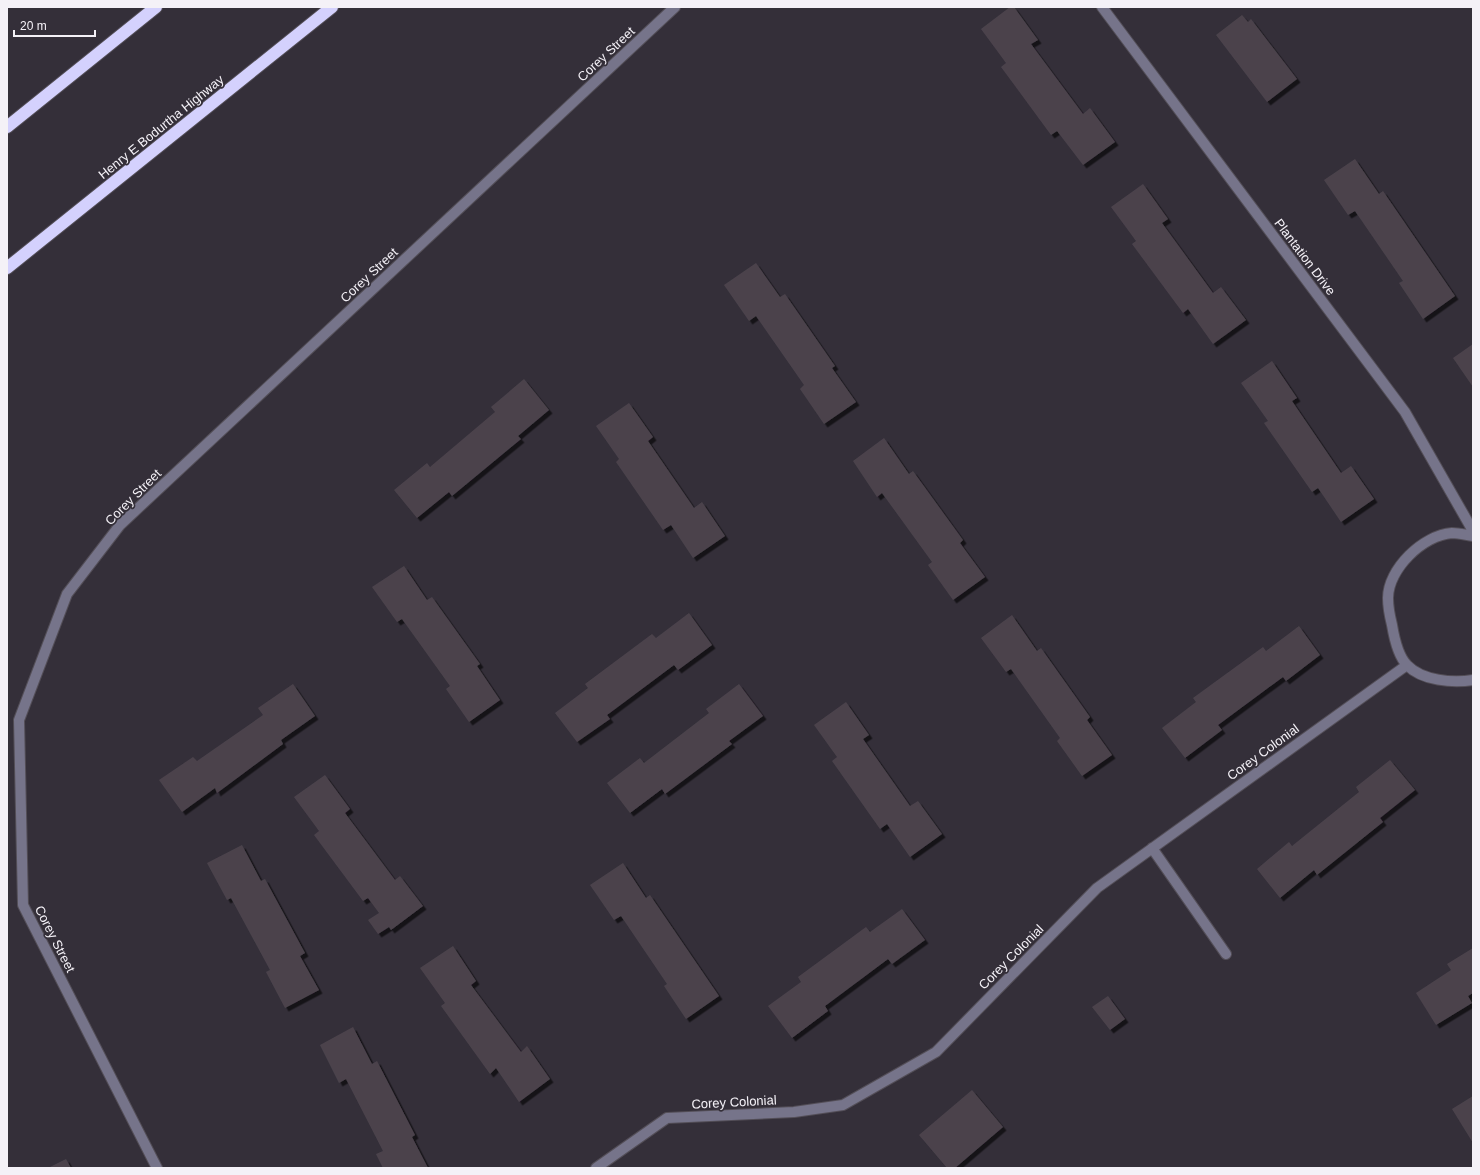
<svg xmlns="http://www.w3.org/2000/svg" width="1480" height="1175" viewBox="0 0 1480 1175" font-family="Helvetica,sans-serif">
	<defs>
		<filter id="shadow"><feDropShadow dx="3.5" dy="3.5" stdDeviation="0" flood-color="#0009"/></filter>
	</defs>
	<rect width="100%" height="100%" fill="#342f39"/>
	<!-- building -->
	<path fill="#4b434c" filter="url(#shadow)" d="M 1010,7 L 1014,7 L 1038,40 L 1031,44 L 1083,114 L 1090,108 L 1115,142 L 1083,165 L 1057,131 L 1051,135 L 1001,67 L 1006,63 L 981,29 Z
		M 1242,15 L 1248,22 L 1251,19 L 1297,79 L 1267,102 L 1216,35 Z
		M 1355,159 L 1379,194 L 1383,191 L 1455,296 L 1423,319 L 1399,283 L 1403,281 L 1355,211 L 1348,215 L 1324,180 Z
		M 1143,184 L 1168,219 L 1162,223 L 1213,293 L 1221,287 L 1246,320 L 1213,344 L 1188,309 L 1183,313 L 1132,244 L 1136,241 L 1111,207 Z
		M 756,263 L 780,297 L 785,294 L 835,366 L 832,368 L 856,402 L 824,424 L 800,389 L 804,385 L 756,316 L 749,321 L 724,285 Z
		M 1473,344 L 1473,387 L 1453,358 Z
		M 1272,361 L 1297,398 L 1292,401 L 1341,473 L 1351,466 L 1374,499 L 1341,522 L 1318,488 L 1312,492 L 1264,423 L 1268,421 L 1241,383 Z
		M 524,379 L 549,410 L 518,436 L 521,439 L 452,496 L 449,492 L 417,518 L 394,490 L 427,463 L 430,467 L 495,412 L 491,407 Z
		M 629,403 L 653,437 L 648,441 L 694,508 L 702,502 L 725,536 L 693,558 L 671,525 L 663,530 L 616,462 L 619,459 L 596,426 Z
		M 884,438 L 909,474 L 913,471 L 963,540 L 960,543 L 985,577 L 953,600 L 928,565 L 932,562 L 882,493 L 877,497 L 853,461 Z
		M 404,566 L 427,600 L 432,597 L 480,664 L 477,666 L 500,700 L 469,722 L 446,689 L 450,686 L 402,619 L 397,622 L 372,587 Z
		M 689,613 L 712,645 L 678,670 L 674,665 L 607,715 L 610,719 L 577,742 L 555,713 L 588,688 L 585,684 L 652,634 L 656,638 Z
		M 1012,615 L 1037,651 L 1041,648 L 1090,717 L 1087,720 L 1112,755 L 1082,776 L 1057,741 L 1060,738 L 1011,669 L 1006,672 L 981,638 Z
		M 1299,626 L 1320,655 L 1286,681 L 1283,677 L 1218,725 L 1222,730 L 1185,758 L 1162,728 L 1196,702 L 1193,698 L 1263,647 L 1266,651 Z
		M 293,684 L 315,716 L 281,740 L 283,744 L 217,793 L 215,788 L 182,812 L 159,780 L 193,757 L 197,761 L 263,715 L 258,708 Z
		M 739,684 L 763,716 L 729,741 L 732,744 L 665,794 L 662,789 L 630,813 L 607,783 L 640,758 L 644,763 L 709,713 L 706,709 Z
		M 846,702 L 869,735 L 863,739 L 910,806 L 918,801 L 942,834 L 910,857 L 887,824 L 880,829 L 832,761 L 837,757 L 814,725 Z
		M 1390,760 L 1415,790 L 1380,818 L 1383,822 L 1317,875 L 1314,870 L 1280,898 L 1257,869 L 1289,842 L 1292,846 L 1359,792 L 1356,787 Z
		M 325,775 L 350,809 L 345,813 L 395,880 L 400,876 L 423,906 L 391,930 L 389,927 L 378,934 L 368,920 L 379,913 L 368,898 L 363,901 L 314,835 L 319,831 L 294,797 Z
		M 242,845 L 261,881 L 265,879 L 305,953 L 300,956 L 319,990 L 285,1008 L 266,972 L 270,970 L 231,898 L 227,900 L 207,863 Z
		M 623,863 L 646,898 L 650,895 L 719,996 L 686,1019 L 664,986 L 667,984 L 621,916 L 614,920 L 590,885 Z
		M 902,909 L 925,940 L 892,964 L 888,959 L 825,1006 L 828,1011 L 792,1038 L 768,1006 L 801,982 L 798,977 L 866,927 L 870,932 Z
		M 453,946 L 476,981 L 471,985 L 521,1052 L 527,1046 L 550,1079 L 519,1102 L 496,1068 L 490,1074 L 441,1006 L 445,1003 L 420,968 Z
		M 1473,948 L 1473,993 L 1468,996 L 1472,1003 L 1436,1025 L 1416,993 L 1451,970 L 1447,964 Z
		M 1108,996 L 1125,1019 L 1110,1030 L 1092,1007 Z
		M 353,1027 L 372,1064 L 377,1061 L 415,1135 L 412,1137 L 428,1168 L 383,1168 L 376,1154 L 383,1151 L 346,1079 L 339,1083 L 320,1045 Z
		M 972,1090 L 1003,1127 L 955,1168 L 947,1168 L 919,1135 Z
		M 1473,1096 L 1473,1143 L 1452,1109 Z
		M 66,1159 L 71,1168 L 48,1168 Z"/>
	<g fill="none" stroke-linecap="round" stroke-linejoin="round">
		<!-- minor casing -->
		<g stroke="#534e57" stroke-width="12">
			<path id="minor" d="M 1102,7 L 1405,412 L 1473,531
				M 1473,536 C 1466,535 1459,533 1452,533 C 1423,535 1388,569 1388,598 C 1388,607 1390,617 1392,625 C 1394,637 1398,656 1407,665 C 1422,681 1453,683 1473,680
				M 1152,848 L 1226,954
				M 157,1168 L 23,905 L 19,720 L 67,594 L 120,525 L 675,7
				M 596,1168 L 667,1118 L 794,1112 L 843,1105 L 936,1052 L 1097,888 L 1407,665"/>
		</g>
		<!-- highway casing -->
		<g stroke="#534e57" stroke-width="14">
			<path id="highway" d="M 7,127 L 156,7
				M 7,268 L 332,7"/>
		</g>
		<!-- minor -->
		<use href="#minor" stroke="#76748a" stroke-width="10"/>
		<!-- highway -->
		<use href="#highway" stroke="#d4d1fd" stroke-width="12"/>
	</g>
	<g text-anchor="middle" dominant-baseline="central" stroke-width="3.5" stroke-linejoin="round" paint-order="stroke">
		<!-- street labels -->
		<g font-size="13" fill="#f4f1f7" stroke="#342f39">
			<text transform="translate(606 54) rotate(-43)">Corey Street</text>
			<text transform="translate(161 127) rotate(-39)">Henry E Bodurtha Highway</text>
			<text transform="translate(1305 257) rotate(53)">Plantation Drive</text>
			<text transform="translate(369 275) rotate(-43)">Corey Street</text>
			<text transform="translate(133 497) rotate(-45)">Corey Street</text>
			<text transform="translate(1263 752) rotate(-36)">Corey Colonial</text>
			<text transform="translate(55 939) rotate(63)">Corey Street</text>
			<text transform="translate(1011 957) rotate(-45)">Corey Colonial</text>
			<text transform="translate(734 1102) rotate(-3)">Corey Colonial</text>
		</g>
	</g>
	<!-- border -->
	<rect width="1480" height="1175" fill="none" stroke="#f4f1f7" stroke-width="16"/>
	<!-- scale -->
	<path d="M14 30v6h81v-6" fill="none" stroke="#f4f1f7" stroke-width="2"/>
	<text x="20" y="30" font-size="12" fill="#f4f1f7" stroke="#342f39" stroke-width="3" paint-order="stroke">20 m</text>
</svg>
